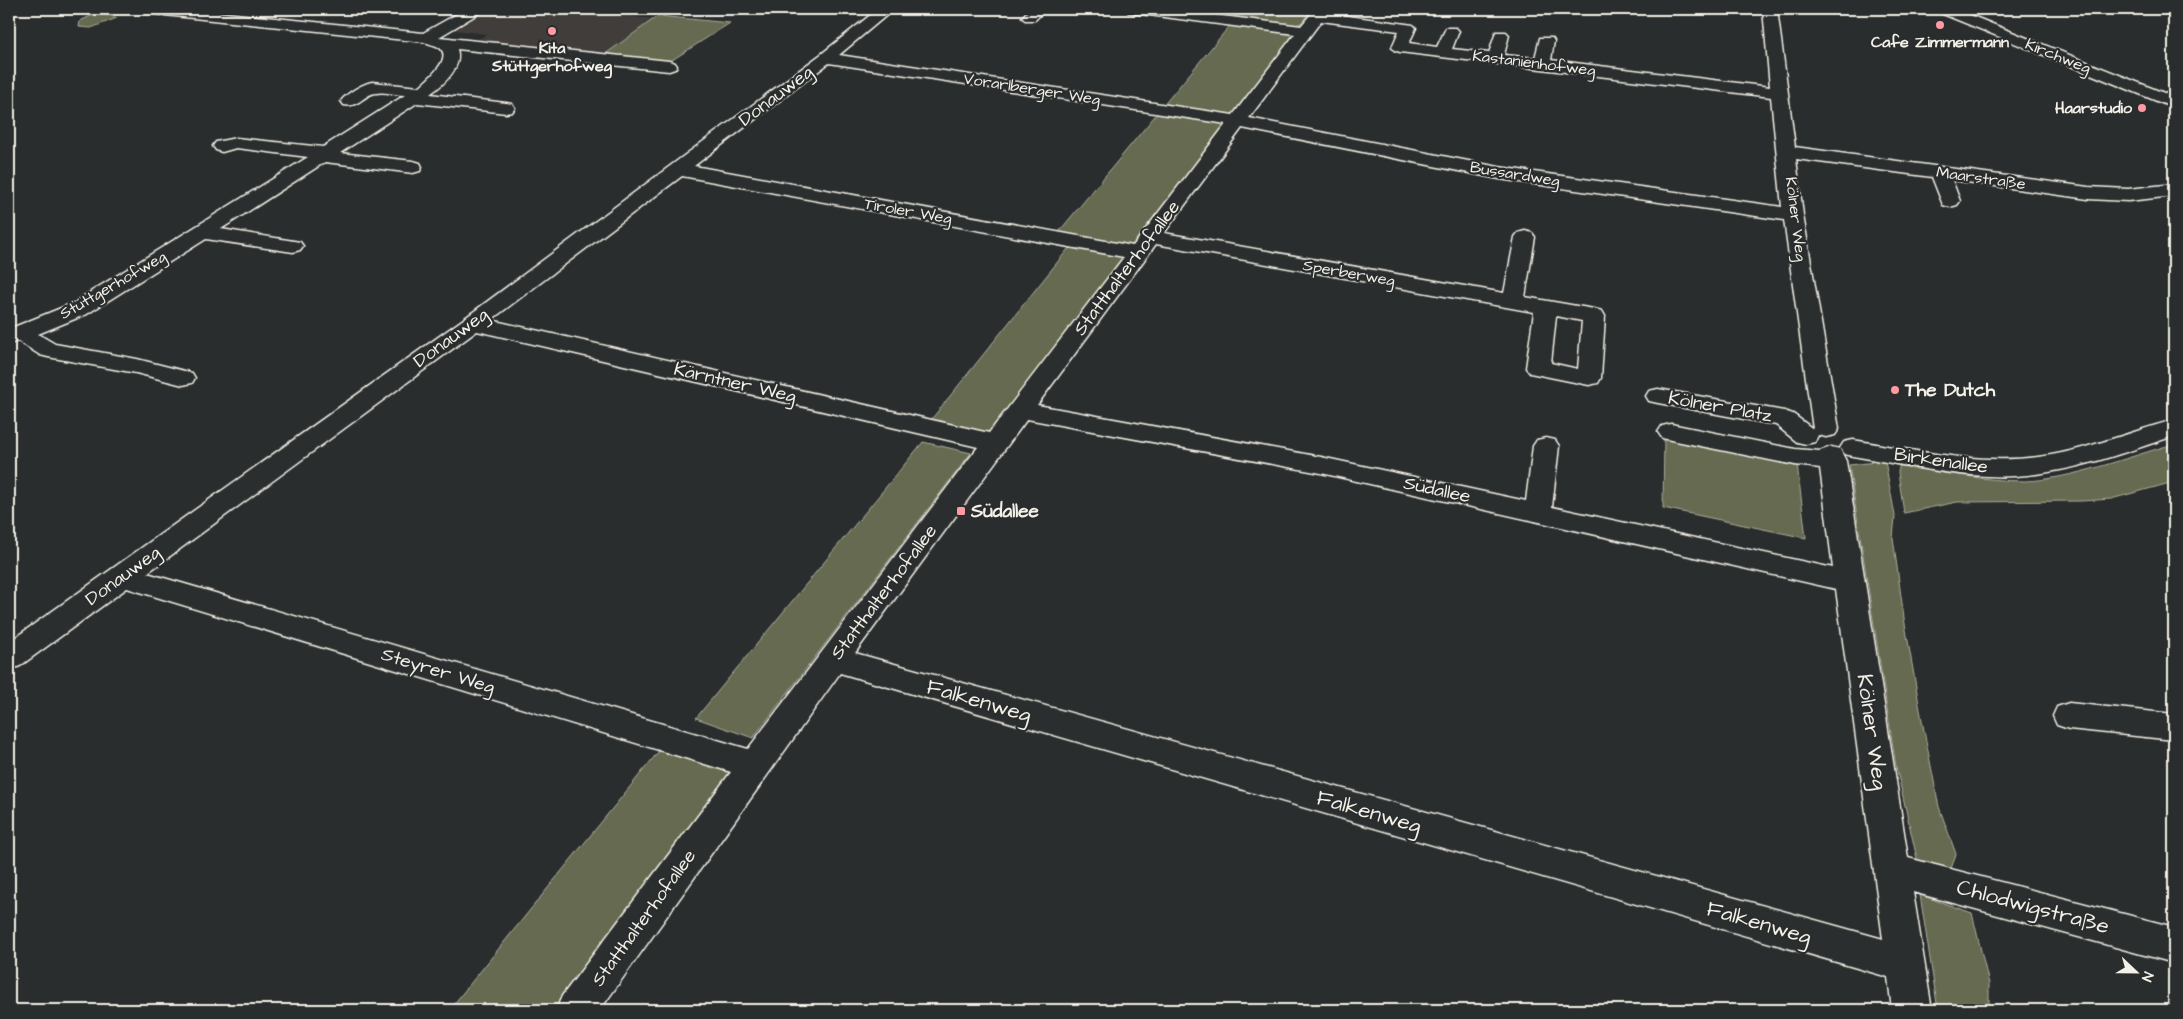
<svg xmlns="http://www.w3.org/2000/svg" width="2183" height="1019" viewBox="0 0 2183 1019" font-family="'Architects Daughter',sans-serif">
	<rect width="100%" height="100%" fill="#2a2d2e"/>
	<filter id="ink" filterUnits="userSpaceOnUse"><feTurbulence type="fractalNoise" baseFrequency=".02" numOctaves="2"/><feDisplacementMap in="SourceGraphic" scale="10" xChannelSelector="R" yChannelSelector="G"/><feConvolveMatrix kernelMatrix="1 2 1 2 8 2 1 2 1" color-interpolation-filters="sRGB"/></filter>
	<g filter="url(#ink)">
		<!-- built -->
		<path fill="#3f3c3b" d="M 481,9 L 553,9 L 655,19 L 604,55 L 475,41 L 487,34 L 446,29 Z"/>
		<!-- green -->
		<path fill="#656b51" stroke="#acae9c" d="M 1242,9 L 1312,9 L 1301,23 L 1295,25 L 1234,17 Z
			M 99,12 L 112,14 L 111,16 L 117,18 L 91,28 L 79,27 L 80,21 Z
			M 658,16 L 730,23 L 669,62 L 604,55 Z
			M 1232,23 L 1298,32 L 1232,118 L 1162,107 Z
			M 1159,111 L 1227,122 L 1132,247 L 1057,234 Z
			M 1072,244 L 1126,254 L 991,435 L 930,421 Z
			M 1664,438 L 1797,464 L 1806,538 L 1663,508 Z
			M 923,442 L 971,453 L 753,738 L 696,718 Z
			M 2174,444 L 2174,482 L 2111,499 L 2082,501 L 1957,502 L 1904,513 L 1898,472 L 1900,464 C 1942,472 1983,481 2025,481 C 2070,480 2130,456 2174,444 Z
			M 1885,461 L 1895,516 L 1893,538 L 1904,618 L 1920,710 L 1939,807 L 1956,854 L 1951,869 L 1918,863 L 1896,766 L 1849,465 Z
			M 663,746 L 737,769 L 551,1010 L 449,1010 Z
			M 1920,895 L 1972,913 L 1989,984 L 1989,1010 L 1938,1010 Z"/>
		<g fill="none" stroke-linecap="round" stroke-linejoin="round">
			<!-- minor casing -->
			<g stroke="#f4f1e8" stroke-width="3">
				<path id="minor" d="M 138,9 L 186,9 L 423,33 L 466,9 L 483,9 L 481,12 L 439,37 L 669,61 L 675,63 L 677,66 L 675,69 L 669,71 L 457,49 C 463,68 444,84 430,94 L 506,103 L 512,104 L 515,108 L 512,112 L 506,113 L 417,103 L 340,153 L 413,161 L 420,163 L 422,167 L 420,171 L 413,173 L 325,162 L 221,229 L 300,242 L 303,246 L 300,250 L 293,252 L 206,239 L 87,314 L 38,334 L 55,344 L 137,359 L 192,373 L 195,378 L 192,383 L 183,385 L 136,373 L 48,357 L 40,355 L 18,341 L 9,344 L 9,329 L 71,304 L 308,157 L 236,148 L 222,152 L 216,150 L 213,146 L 216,142 L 236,138 L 323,147 L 405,95 C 396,95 385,91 376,93 C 364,94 359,108 344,105 L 341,101 C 347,93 362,84 372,82 L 419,87 C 426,81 453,59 440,48 C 436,45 429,44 424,42 L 145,13 L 140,12 Z
					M 878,9 L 894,9 L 839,55 L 1233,115 L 1295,34 L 1133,13 L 1128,12 L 1126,9 L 1166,9 L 1301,26 L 1315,9 L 1329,9 L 1327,13 L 1413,25 L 1416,28 L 1409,43 L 1437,47 L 1446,28 L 1456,28 L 1459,31 L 1452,49 L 1489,53 L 1496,32 L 1506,32 L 1509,35 L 1504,55 L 1535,58 L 1540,38 L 1552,38 L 1554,41 L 1551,60 L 1770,87 L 1763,9 L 1777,9 L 1795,147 L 2088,187 L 2128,189 L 2174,184 L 2174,196 L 2128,201 L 2088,199 L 1952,180 L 1960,201 L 1957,205 L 1950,207 L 1943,205 L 1932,177 L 1796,159 L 1803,215 L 1839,429 L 1835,435 L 1826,437 L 1818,435 L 1815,442 L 1806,444 L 1797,442 L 1776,425 L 1658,403 L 1649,401 L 1646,396 L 1649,391 L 1658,389 L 1784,411 L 1793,414 L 1813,429 L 1784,220 L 1499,179 L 1242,128 L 1164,233 L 1504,293 L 1515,237 L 1518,233 L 1525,231 L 1532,233 L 1535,237 L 1525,297 L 1594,309 L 1602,311 L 1605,316 L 1601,378 L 1598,383 L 1589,385 L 1530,373 L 1526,368 L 1534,312 L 1156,244 L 1037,405 L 1321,457 L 1526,501 L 1533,446 L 1537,440 L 1546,438 L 1555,440 L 1559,446 L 1552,507 L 1833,568 L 1820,468 L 1795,465 L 1671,440 L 1662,438 L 1658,432 L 1662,426 L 1671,424 L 1795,449 L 1820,451 L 1831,447 L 1840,449 L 1846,461 L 1908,858 L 2174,927 L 2174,963 L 1913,892 L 1932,1010 L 1892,1010 L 1888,977 L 840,673 L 600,1010 L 556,1010 L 562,996 L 731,772 L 127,588 L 20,666 L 9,670 L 9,642 L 465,318 L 820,55 ZM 1321,21 L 1399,31 L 1392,47 L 1394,50 L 1400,52 L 1771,97 L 1782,207 L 1499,167 L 1249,118 ZM 829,63 L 1220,123 L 1226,124 L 1133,246 L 694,166 ZM 682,176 L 1124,257 L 989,433 L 491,320 ZM 1556,316 L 1582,321 L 1578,369 L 1551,363 ZM 477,331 L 978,447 L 748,749 L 147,573 ZM 1027,419 L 1321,473 L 1836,589 L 1883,939 L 855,653 Z
					M 1030,9 L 1046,9 L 1035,20 L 1025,20 L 1022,17 Z
					M 1936,9 L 1955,9 L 2174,97 L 2174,108 L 1938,12 Z
					M 2174,420 L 2174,436 C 2123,453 2070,473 2015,476 C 1961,479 1907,465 1853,456 L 1844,454 L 1840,448 L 1844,442 L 1853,440 C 1914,450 1975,465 2038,457 C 2085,451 2129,432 2174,420 Z
					M 2069,703 L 2174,714 L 2174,740 L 2069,729 L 2057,725 L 2053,716 L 2057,707 Z"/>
			</g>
			<!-- minor -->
			<use href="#minor" fill="#2a2d2e" fill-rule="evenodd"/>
		</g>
	</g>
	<!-- markers -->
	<g fill="#ff9aa2" stroke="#2a2d2e" stroke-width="2">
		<circle cx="1940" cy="25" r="5"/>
		<circle cx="552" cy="31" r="5"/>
		<circle cx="2142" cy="108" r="5"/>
		<circle cx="1895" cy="390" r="5"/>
		<rect x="956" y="506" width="10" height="10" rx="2.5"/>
	</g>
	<g text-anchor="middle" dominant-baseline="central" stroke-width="4.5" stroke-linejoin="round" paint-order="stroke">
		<!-- far-poi labels -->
		<g font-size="16" font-weight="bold" fill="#f4f1e8" stroke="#2a2d2e">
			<text x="1940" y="42">Cafe Zimmermann</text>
			<text x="552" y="48">Kita<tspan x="552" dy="18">Stüttgerhofweg</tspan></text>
			<text x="2132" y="108" text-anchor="end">Haarstudio</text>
		</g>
		<!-- far-street labels -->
		<g font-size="16" fill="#f4f1e8" stroke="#2a2d2e">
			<text transform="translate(2058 56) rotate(22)">Kirchweg</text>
			<text transform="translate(1534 63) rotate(7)">Kastanienhofweg</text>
			<text transform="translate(1032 89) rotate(9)">Vorarlberger Weg</text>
			<text transform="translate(1515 174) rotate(9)">Bussardweg</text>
			<text transform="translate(1981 178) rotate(8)">Maarstraße</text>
			<text transform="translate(908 211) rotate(10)">Tiroler Weg</text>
			<text transform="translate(1796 219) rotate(83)">Kölner Weg</text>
			<text transform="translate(1349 273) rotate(10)">Sperberweg</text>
			<text transform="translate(113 285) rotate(-30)">Stüttgerhofweg</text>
		</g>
		<!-- street labels -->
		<g font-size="19" fill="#f4f1e8" stroke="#2a2d2e">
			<text transform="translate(776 96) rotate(-37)">Donauweg</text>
			<text transform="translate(1127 268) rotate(-53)">Statthalterhofallee</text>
			<text transform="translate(451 338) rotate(-36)">Donauweg</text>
			<text transform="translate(735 383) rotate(13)">Kärntner Weg</text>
			<text transform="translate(1720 407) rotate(10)">Kölner Platz</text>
			<text transform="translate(1941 461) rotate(8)">Birkenallee</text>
			<text transform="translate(1437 490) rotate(12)">Südallee</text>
			<text transform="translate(123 576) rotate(-36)">Donauweg</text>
			<text transform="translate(884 592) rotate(-53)">Statthalterhofallee</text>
			<text transform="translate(438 671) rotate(17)">Steyrer Weg</text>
			<text transform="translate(644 918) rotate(-54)">Statthalterhofallee</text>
		</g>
		<!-- poi labels -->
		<g font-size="19" font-weight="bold" fill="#f4f1e8" stroke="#2a2d2e" text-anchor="start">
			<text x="1905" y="390">The Dutch</text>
			<text x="971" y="511">Südallee</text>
		</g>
		<!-- near-street labels -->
		<g font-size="22" fill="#f4f1e8" stroke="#2a2d2e">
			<text transform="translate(979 701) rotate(16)">Falkenweg</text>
			<text transform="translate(1872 732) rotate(82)">Kölner Weg</text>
			<text transform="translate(1369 812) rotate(16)">Falkenweg</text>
			<text transform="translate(2033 907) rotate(15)">Chlodwigstraße</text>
			<text transform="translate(1759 923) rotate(16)">Falkenweg</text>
		</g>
	</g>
	<!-- margin -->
	<rect width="2183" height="1019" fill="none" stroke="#2a2d2e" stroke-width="30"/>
	<rect x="15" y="15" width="2153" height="989" fill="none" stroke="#f4f1e8" stroke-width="2" filter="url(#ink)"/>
	<!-- north arrow -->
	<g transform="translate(2136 972) rotate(112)" stroke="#2a2d2e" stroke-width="4" paint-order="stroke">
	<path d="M0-4L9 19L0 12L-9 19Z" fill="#f4f1e8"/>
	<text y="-8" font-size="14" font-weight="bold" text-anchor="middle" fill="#f4f1e8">N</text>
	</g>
</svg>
